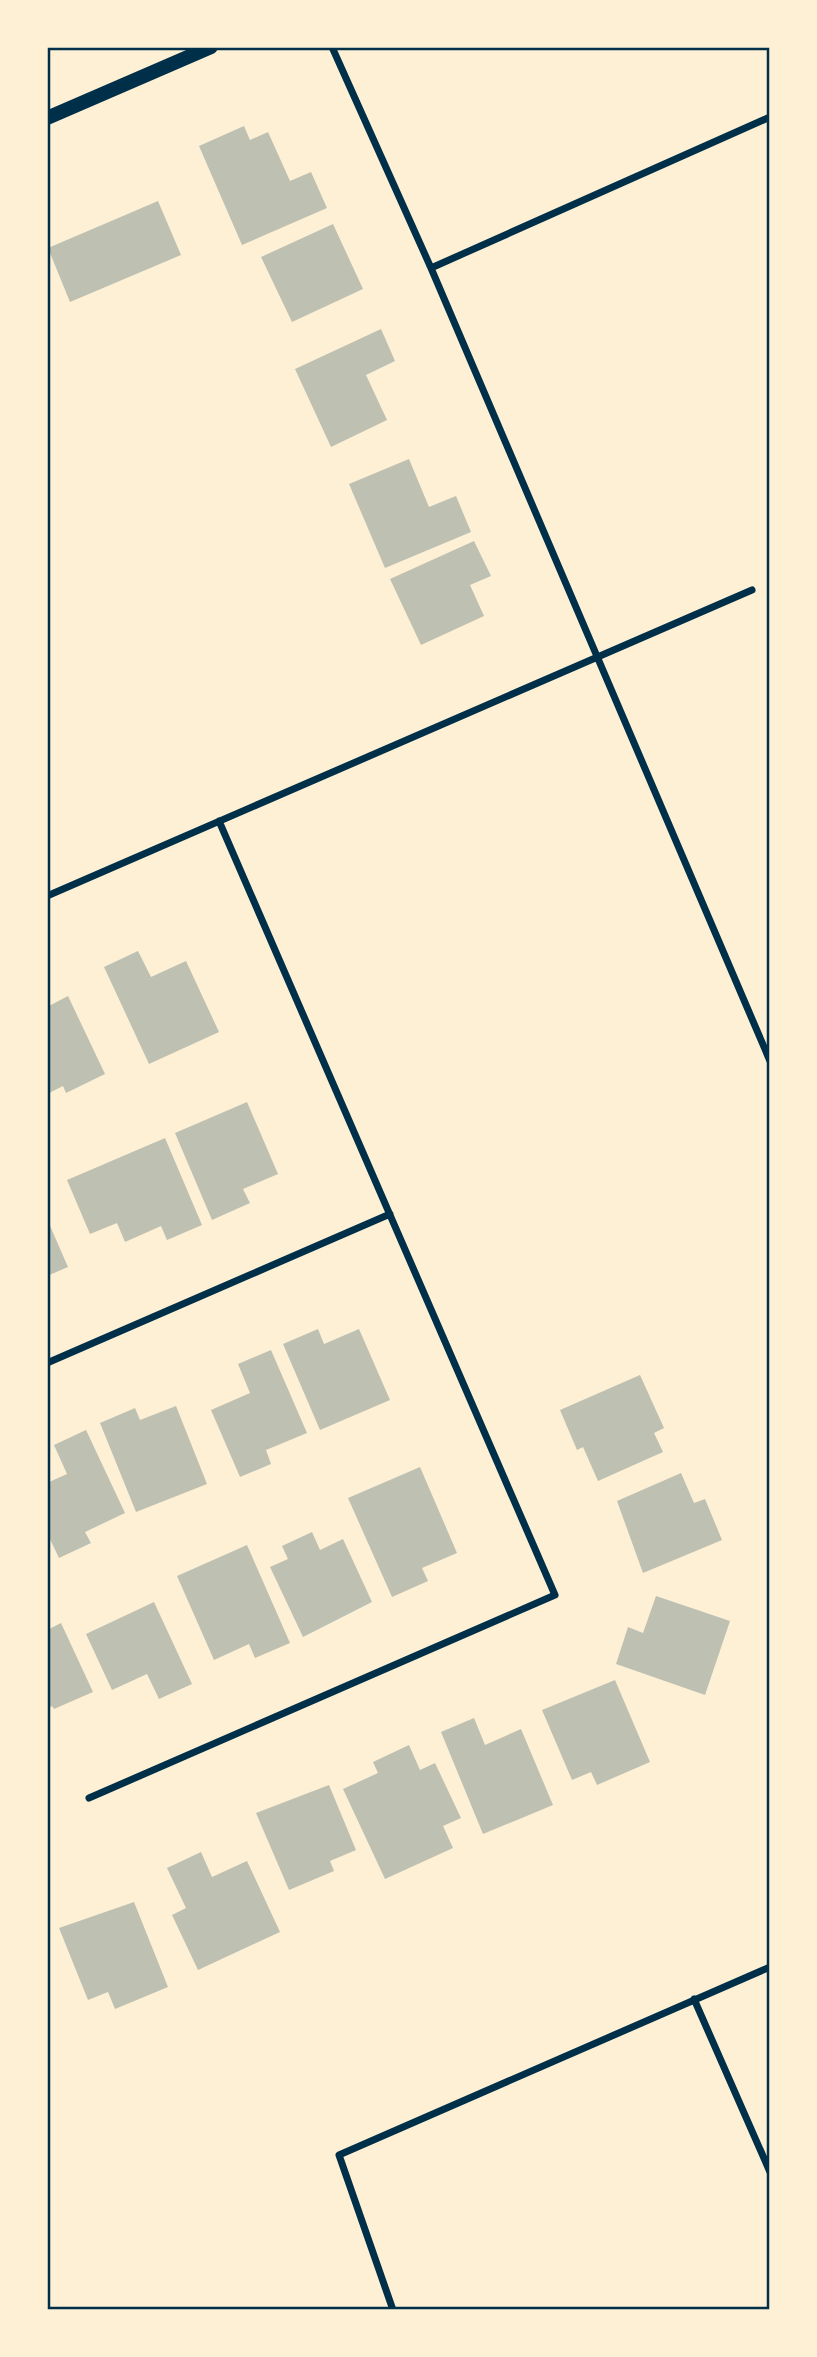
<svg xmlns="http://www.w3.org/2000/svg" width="817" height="2357" viewBox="0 0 817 2357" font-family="'Golos Text',sans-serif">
	<rect width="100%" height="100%" fill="#fdf0d5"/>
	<!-- building -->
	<path fill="#bec0b2" d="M 244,126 L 250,140 L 268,132 L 290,181 L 311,172 L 327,208 L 242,245 L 199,146 Z
		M 158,201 L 181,255 L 70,302 L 48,248 Z
		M 333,224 L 363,289 L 292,322 L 261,257 Z
		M 381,329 L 395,361 L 366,375 L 387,420 L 331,447 L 295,369 Z
		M 409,459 L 429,507 L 456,496 L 471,532 L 385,568 L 349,484 Z
		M 474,541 L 491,576 L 470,585 L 484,616 L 421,645 L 390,579 Z
		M 138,951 L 151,977 L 186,961 L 219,1032 L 149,1064 L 104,967 Z
		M 68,996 L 105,1074 L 66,1093 L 63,1086 L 47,1094 L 47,1007 Z
		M 247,1102 L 278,1174 L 243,1189 L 250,1203 L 212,1220 L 175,1133 Z
		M 165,1138 L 202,1225 L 167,1240 L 161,1226 L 125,1242 L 117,1223 L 90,1234 L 67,1180 Z
		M 47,1219 L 68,1267 L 47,1276 Z
		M 318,1329 L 324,1344 L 359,1329 L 390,1400 L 320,1430 L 283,1344 Z
		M 271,1350 L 307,1433 L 266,1450 L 271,1464 L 240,1477 L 211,1410 L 250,1393 L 238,1364 Z
		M 640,1375 L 664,1428 L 654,1433 L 663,1452 L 598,1481 L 583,1447 L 577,1450 L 560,1410 Z
		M 176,1406 L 207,1484 L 136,1512 L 100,1423 L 135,1408 L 140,1420 Z
		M 86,1430 L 125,1513 L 85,1532 L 91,1543 L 59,1558 L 47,1533 L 47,1483 L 67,1474 L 54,1445 Z
		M 420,1467 L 457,1553 L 422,1568 L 428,1581 L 392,1597 L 348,1498 Z
		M 681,1473 L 694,1503 L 705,1499 L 722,1540 L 643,1573 L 617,1501 Z
		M 312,1532 L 320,1550 L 343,1539 L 372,1602 L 303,1637 L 270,1567 L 288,1559 L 282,1546 Z
		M 247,1545 L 290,1643 L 255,1658 L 249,1644 L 214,1660 L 177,1576 Z
		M 656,1596 L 730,1621 L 705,1695 L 616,1664 L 628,1627 L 643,1633 Z
		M 154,1602 L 192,1684 L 159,1699 L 147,1674 L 112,1690 L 86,1634 Z
		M 61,1623 L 93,1692 L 54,1709 L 52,1706 L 47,1709 L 47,1630 Z
		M 615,1680 L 650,1762 L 597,1785 L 591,1772 L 572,1780 L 542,1710 Z
		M 474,1718 L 485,1745 L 521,1729 L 553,1805 L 483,1834 L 441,1732 Z
		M 409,1745 L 420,1770 L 435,1763 L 461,1818 L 443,1826 L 453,1848 L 385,1879 L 343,1789 L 378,1773 L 373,1762 Z
		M 329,1785 L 356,1850 L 330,1861 L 334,1871 L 289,1890 L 256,1813 Z
		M 201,1852 L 212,1877 L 247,1861 L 280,1932 L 198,1970 L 172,1915 L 186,1908 L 167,1868 Z
		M 134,1902 L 168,1987 L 115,2009 L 108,1992 L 88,2000 L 59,1928 Z"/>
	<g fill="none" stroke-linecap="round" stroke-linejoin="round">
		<!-- minor -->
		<path stroke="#003049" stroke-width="7" d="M 332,47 L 431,268 L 770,1061
			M 431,268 L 770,117
			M 47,896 L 752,590
			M 47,1363 L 390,1214
			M 89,1798 L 555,1595 L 219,821
			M 694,1999 L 770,2172
			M 393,2310 L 339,2155 L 770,1967"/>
		<!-- secondary -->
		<path stroke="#003049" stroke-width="14" d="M 47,118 L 211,47"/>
	</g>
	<!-- border -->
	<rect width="817" height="2357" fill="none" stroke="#fdf0d5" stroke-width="98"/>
	<rect x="49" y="49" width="719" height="2259" fill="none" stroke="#003049" stroke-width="2.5"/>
</svg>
